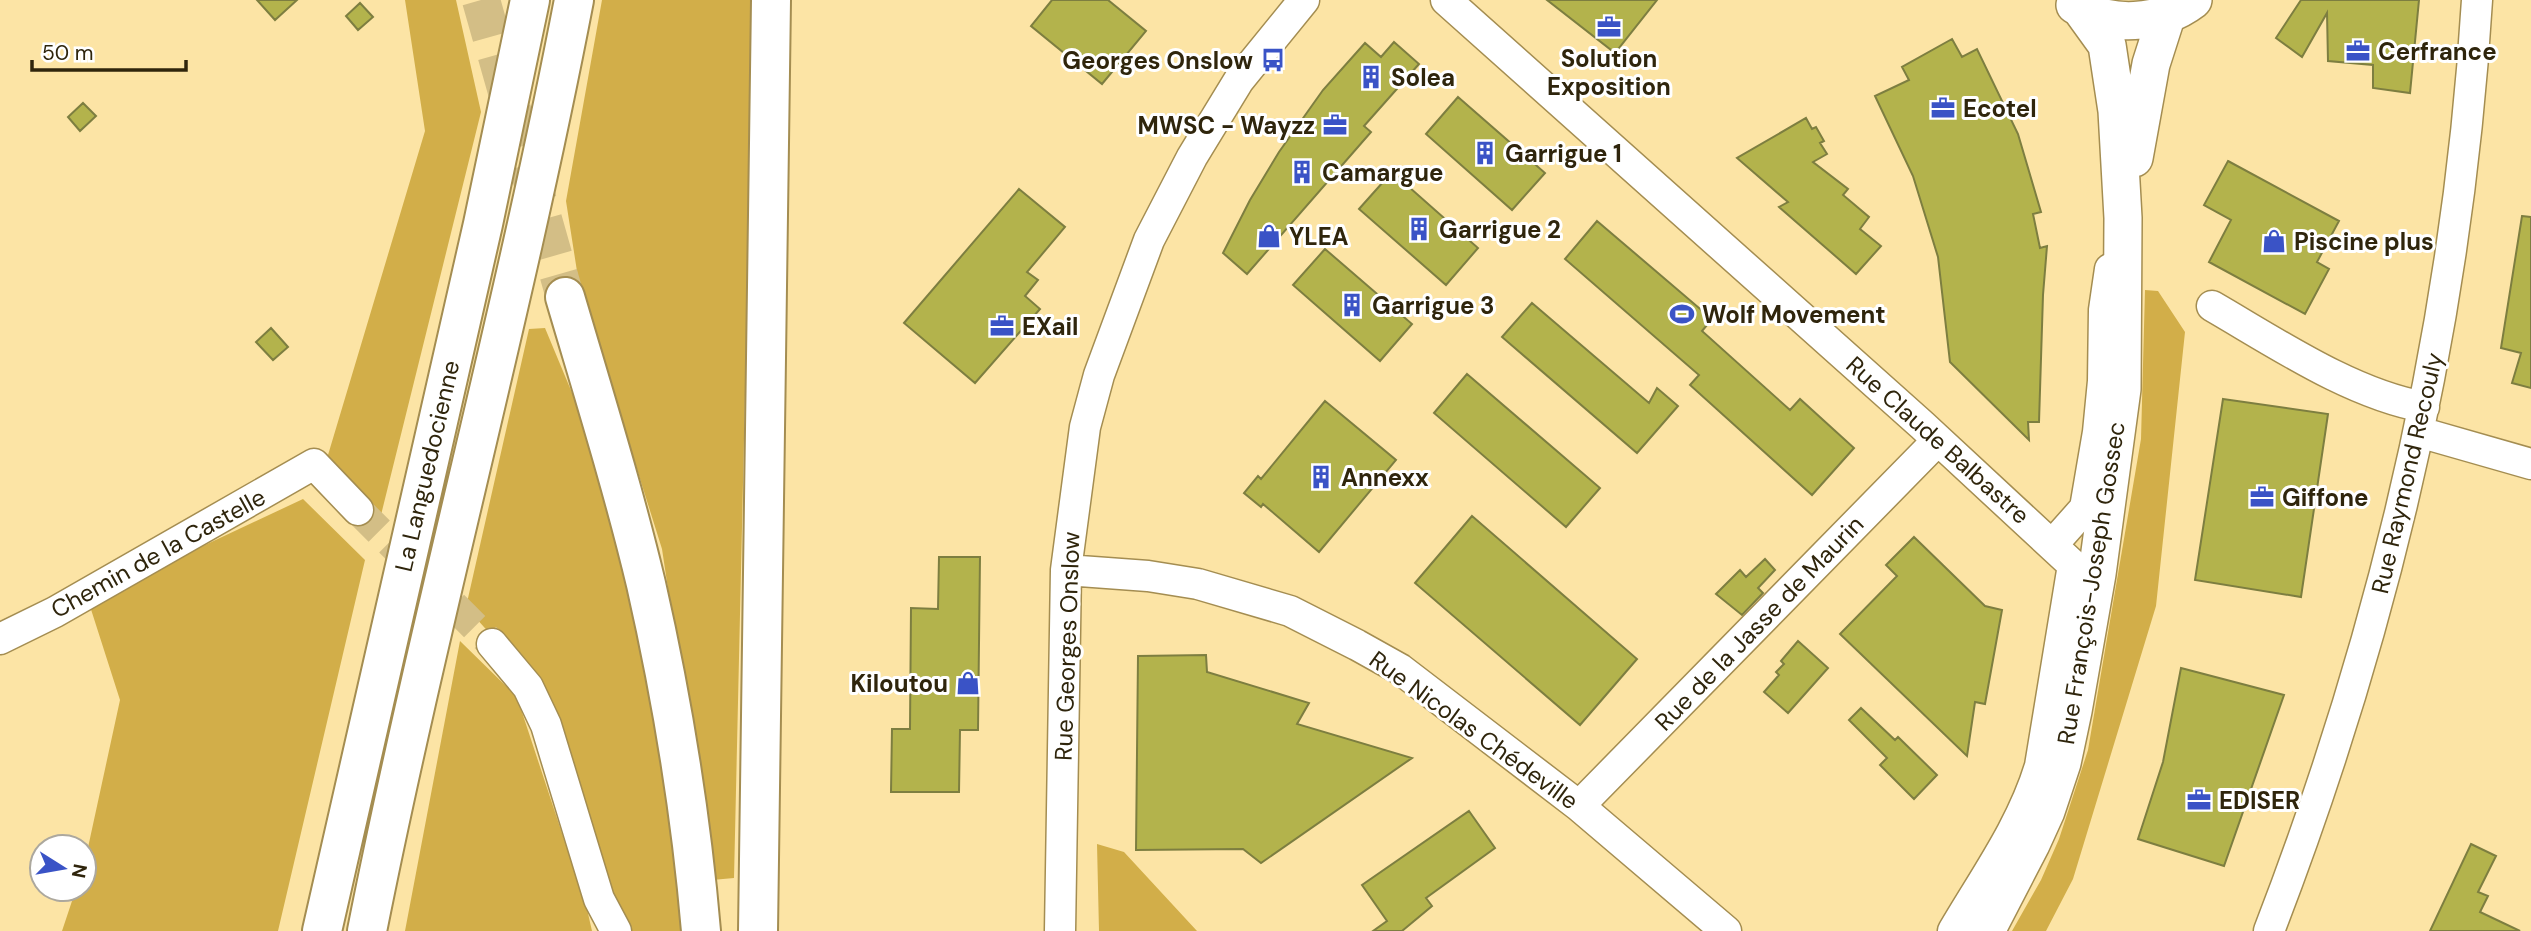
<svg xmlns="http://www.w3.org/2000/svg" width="2531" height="931" viewBox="0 0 2531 931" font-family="'DM Sans',sans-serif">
	<rect width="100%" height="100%" fill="#fce4a5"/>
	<!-- green -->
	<path fill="#d2ae49" d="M 405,0 L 456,0 L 481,112 L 381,515 L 325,465 L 425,131 Z
		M 602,0 L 754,0 L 734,878 L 712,880 L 662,549 L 579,284 L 566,201 Z
		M 2145,290 L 2158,291 L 2185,332 L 2156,606 L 2073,879 L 2046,931 L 2012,931 L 2041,880 L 2059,839 L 2088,750 L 2141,439 Z
		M 545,328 L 595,448 L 640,619 L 662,745 L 681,931 L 629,931 L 618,920 L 546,696 L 466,607 L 529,329 Z
		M 303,499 L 365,560 L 278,931 L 62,931 L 76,889 L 84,889 L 84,866 L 120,700 L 88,600 Z
		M 460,641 L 517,697 L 587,909 L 592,931 L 405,931 Z
		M 1097,844 L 1124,852 L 1197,931 L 1099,931 Z"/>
	<!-- building -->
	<path fill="#b3b34c" stroke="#7d7e40" stroke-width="2" d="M 257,0 L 297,0 L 275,20 Z
		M 1052,0 L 1108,0 L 1146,31 L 1102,84 L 1031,26 Z
		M 1547,0 L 1657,0 L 1615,53 Z
		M 2301,0 L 2419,0 L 2410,93 L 2373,88 L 2373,65 L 2328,61 L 2327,13 L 2302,57 L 2276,38 Z
		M 360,3 L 373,17 L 358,30 L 346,16 Z
		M 1952,39 L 1962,57 L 1977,49 L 2018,134 L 2041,212 L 2033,214 L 2040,248 L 2047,246 L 2043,295 L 2039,422 L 2028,422 L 2029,440 L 1950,362 L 1938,257 L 1913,176 L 1875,96 L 1909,80 L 1902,67 Z
		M 1394,42 L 1419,64 L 1364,126 L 1371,132 L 1247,274 L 1223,253 L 1250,200 L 1279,152 L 1323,90 L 1365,43 L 1381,57 Z
		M 1458,97 L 1545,173 L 1512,210 L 1426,134 Z
		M 83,103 L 96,116 L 80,131 L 68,117 Z
		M 1806,118 L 1812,129 L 1816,127 L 1824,141 L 1820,143 L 1827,154 L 1813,162 L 1848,189 L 1843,195 L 1869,217 L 1860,229 L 1881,246 L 1856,274 L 1779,207 L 1788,202 L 1737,158 Z
		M 2228,161 L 2339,221 L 2317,262 L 2329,269 L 2305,314 L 2209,262 L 2231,220 L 2204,205 Z
		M 1392,172 L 1478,248 L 1446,285 L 1359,209 Z
		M 1019,189 L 1065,227 L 1027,272 L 1038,280 L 1025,296 L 1040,309 L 975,383 L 904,323 Z
		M 2522,216 L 2531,217 L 2531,388 L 2512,383 L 2521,353 L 2501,348 Z
		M 1597,221 L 1712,319 L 1702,331 L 1790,410 L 1800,399 L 1854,448 L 1812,495 L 1690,385 L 1699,375 L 1565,259 Z
		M 1325,249 L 1412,324 L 1380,361 L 1293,285 Z
		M 1532,303 L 1649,403 L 1657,388 L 1678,406 L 1637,453 L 1502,337 Z
		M 271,328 L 288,347 L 273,360 L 256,342 Z
		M 1467,374 L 1600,488 L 1566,527 L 1434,413 Z
		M 2223,399 L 2328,414 L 2301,597 L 2195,580 Z
		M 1325,401 L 1396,460 L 1319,552 L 1263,504 L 1261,507 L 1244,493 L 1258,476 L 1261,479 Z
		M 1472,516 L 1637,659 L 1580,725 L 1415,583 Z
		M 1914,537 L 1985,606 L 2002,610 L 1985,704 L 1975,702 L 1967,756 L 1840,634 L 1897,576 L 1886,565 Z
		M 939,557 L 980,557 L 978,730 L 960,730 L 959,792 L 891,792 L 892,729 L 910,729 L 911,608 L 938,609 Z
		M 1765,559 L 1775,570 L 1758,588 L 1763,593 L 1742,615 L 1716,594 L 1740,570 L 1746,577 Z
		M 1798,641 L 1828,668 L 1788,713 L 1764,692 L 1779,675 L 1776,672 L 1784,664 L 1781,661 Z
		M 1206,655 L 1207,672 L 1309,703 L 1297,724 L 1412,758 L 1261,863 L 1243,849 L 1136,850 L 1138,656 Z
		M 2181,668 L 2284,695 L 2224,866 L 2138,839 L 2163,762 Z
		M 1861,708 L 1895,740 L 1898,737 L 1937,775 L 1914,799 L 1880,765 L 1887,758 L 1849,720 Z
		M 1469,811 L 1495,848 L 1426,898 L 1432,906 L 1402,931 L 1373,931 L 1387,921 L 1362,885 Z
		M 2471,844 L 2496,856 L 2478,892 L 2488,896 L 2480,912 L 2520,931 L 2430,931 Z"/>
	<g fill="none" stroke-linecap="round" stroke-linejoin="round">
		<!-- minor-tunnel -->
		<path stroke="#d3be86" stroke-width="30" stroke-dasharray="30 15" stroke-linecap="butt" d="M 358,510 L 492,644"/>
		<!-- highway-tunnel -->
		<path stroke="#d3be86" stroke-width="38" stroke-dasharray="38 19" stroke-linecap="butt" d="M 481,0 L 565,297"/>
		<!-- minor casing -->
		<g stroke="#a48d51" stroke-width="33">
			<path id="minor" d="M 1446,0 L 1922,425 L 2073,565 L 2040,766 C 2022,826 1984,878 1953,931
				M 2212,306 C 2276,343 2351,394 2424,407
				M 2419,432 L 2531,464
				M 2053,544 L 2085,508 L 2098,432 L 2103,381 L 2104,310 L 2110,269
				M 1066,570 L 1148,576 L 1198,584 L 1290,611 L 1357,645 L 1400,669 L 1579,806 L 1726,931
				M 0,639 L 55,612 L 314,464 L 358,510
				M 492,644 L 528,687 L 546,725 L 599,899 L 616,931
				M 1579,806 L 1938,440
				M 1060,931 L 1066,570 L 1085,427 L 1099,375 L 1149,240 L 1192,157 L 1239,80 L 1304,0
				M 2269,931 C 2384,633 2458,319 2477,0"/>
		</g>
		<!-- major casing -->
		<g stroke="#a48d51" stroke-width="40">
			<path id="major" d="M 2075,5 C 2109,28 2160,25 2193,0
				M 2134,158 L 2151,64 L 2167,14
				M 1986,931 L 2031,844 L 2046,811 L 2062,763 L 2073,711 L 2097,574 L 2122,389 L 2123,218 L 2117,111 L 2107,45 L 2081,9"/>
		</g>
		<!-- highway casing -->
		<g stroke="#a48d51" stroke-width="42">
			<path id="highway" d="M 565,297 C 593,392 623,488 646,584 C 672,698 691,814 701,931
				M 322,931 L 483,224 L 530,0
				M 367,931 C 429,619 514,312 574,0
				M 758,931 L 771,0"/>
		</g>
		<!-- minor -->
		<use href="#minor" stroke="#fff" stroke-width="30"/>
		<!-- major -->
		<use href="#major" stroke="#fff" stroke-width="37"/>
		<!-- highway -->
		<use href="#highway" stroke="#fff" stroke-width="38"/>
	</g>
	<!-- icons -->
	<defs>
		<g id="office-bare" transform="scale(1.89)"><path d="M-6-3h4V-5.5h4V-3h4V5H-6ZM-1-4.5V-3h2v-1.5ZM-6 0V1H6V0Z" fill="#3a53c6" stroke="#fff" stroke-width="2.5" paint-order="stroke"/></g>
		<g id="bus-bare" transform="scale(1.89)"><path d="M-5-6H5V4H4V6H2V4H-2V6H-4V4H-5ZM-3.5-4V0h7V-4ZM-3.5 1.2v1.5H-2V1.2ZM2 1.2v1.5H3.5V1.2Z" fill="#3a53c6" stroke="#fff" stroke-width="2.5" paint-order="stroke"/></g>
		<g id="building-bare" transform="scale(1.89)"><path d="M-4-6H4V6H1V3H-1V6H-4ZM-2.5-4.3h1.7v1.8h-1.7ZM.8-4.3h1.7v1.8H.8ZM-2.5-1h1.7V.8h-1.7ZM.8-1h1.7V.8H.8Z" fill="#3a53c6" stroke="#fff" stroke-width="2.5" paint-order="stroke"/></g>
		<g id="shop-bare" transform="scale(1.89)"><path d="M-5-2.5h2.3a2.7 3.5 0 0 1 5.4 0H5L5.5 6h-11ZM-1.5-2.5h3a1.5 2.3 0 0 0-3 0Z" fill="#3a53c6" stroke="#fff" stroke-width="2.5" paint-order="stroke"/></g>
		<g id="stadium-bare" transform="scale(1.89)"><path d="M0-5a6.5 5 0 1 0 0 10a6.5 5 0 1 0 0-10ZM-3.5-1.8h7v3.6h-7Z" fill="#3a53c6" stroke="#fff" stroke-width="2.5" paint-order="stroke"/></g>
	</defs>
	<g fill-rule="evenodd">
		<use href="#office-bare" x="1609" y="27"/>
		<use href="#office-bare" x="2358" y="51"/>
		<use href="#bus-bare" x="1273" y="60"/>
		<use href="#building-bare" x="1371" y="77"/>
		<use href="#office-bare" x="1943" y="108"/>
		<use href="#office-bare" x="1335" y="125"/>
		<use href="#building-bare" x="1485" y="153"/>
		<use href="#building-bare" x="1302" y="172"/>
		<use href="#building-bare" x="1419" y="229"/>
		<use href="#shop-bare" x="1269" y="236"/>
		<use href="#shop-bare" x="2274" y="241"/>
		<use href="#building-bare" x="1352" y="305"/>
		<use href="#stadium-bare" x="1682" y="314"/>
		<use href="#office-bare" x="1002" y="326"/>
		<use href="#building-bare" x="1321" y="477"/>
		<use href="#office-bare" x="2262" y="497"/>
		<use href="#shop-bare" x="968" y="683"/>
		<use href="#office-bare" x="2199" y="800"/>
	</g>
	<g text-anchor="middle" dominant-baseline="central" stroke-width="6" stroke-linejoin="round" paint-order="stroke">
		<!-- poi labels -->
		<g font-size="24" font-weight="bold" fill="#2f250c" stroke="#fff" text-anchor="start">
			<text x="2378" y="51">Cerfrance</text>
			<text x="1609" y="58" text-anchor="middle">Solution<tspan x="1609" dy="28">Exposition</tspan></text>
			<text x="1253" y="60" text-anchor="end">Georges Onslow</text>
			<text x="1391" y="77">Solea</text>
			<text x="1963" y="108">Ecotel</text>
			<text x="1315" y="125" text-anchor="end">MWSC - Wayzz</text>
			<text x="1505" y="153">Garrigue 1</text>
			<text x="1322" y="172">Camargue</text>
			<text x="1439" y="229">Garrigue 2</text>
			<text x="1289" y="236">YLEA</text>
			<text x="2294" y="241">Piscine plus</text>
			<text x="1372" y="305">Garrigue 3</text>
			<text x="1702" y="314">Wolf Movement</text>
			<text x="1022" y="326">EXail</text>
			<text x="1341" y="477">Annexx</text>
			<text x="2282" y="497">Giffone</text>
			<text x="948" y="683" text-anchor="end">Kiloutou</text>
			<text x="2219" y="800">EDISER</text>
		</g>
		<!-- street labels -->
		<g font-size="24" fill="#2f250c" stroke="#fff">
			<text transform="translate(1938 440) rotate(42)">Rue Claude Balbastre</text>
			<text transform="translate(427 466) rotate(-77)">La Languedocienne</text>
			<text transform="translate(2407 473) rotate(-77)">Rue Raymond Recouly</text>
			<text transform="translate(158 553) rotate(-29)">Chemin de la Castelle</text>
			<text transform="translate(2091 583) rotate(-81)">Rue François-Joseph Gossec</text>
			<text transform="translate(1759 623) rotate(-46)">Rue de la Jasse de Maurin</text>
			<text transform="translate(1067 646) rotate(-88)">Rue Georges Onslow</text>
			<text transform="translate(1474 730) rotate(36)">Rue Nicolas Chédeville</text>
		</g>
	</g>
	<!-- north arrow -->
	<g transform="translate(63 868) rotate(101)"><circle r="33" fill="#ffffff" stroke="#aca89e" stroke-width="2"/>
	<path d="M0-5L12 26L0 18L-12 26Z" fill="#3a53c6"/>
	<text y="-10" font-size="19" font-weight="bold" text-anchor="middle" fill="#2f250c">N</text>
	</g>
	<!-- scale -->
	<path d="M32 60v10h154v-10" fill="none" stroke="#2f250c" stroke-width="3.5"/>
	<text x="42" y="60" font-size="21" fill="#2f250c" stroke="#ffffff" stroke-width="5" paint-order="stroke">50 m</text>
</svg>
